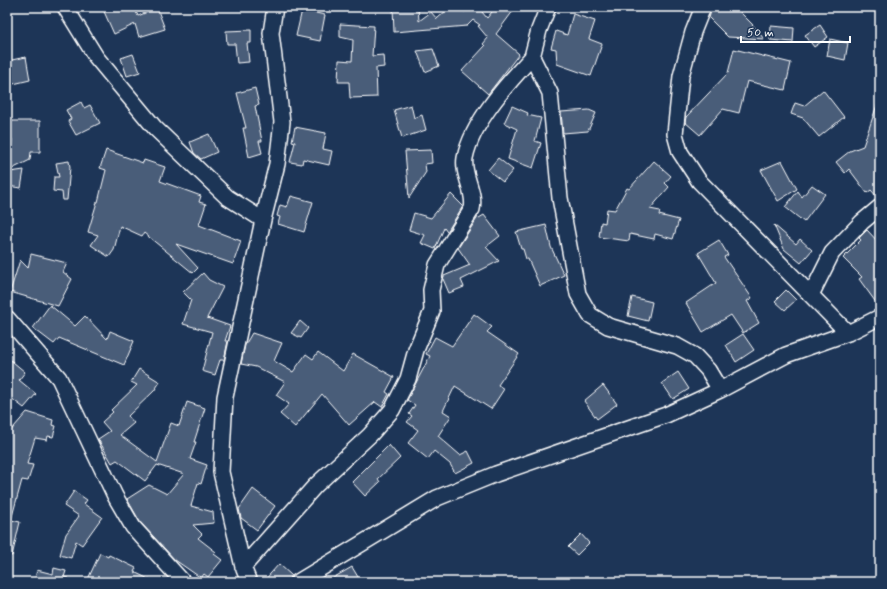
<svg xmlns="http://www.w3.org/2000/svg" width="887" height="589" viewBox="0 0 887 589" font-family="Mynerve,sans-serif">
	<rect width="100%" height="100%" fill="#1d3557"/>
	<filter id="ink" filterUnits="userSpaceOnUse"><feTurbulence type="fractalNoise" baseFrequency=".025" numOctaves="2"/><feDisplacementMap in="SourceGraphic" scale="8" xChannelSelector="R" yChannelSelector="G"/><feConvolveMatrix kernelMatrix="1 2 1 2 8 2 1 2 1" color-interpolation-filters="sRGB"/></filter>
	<g filter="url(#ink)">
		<!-- building -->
		<path fill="#4a5d79" stroke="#fff" d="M 102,7 L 134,7 L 138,16 L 157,8 L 165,29 L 139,37 L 135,24 L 114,34 Z
			M 393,7 L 418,7 L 419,21 L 431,12 L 437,19 L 450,7 L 459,7 L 464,12 L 466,11 L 463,7 L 487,7 L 482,12 L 487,18 L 496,7 L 516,7 L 496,34 L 519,54 L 488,94 L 462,71 L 485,46 L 483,44 L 488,38 L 478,26 L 480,25 L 473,20 L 467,26 L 394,32 Z
			M 716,7 L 735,7 L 752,24 L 764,39 L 728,37 L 709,18 L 711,11 Z
			M 302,10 L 325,15 L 320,41 L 296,36 Z
			M 573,14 L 595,21 L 589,39 L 602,44 L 591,76 L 557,64 L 556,49 L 551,48 L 556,31 L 567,35 Z
			M 340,24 L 374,26 L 372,56 L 383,55 L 384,67 L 376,68 L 377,97 L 350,98 L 349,82 L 338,82 L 339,60 L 352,61 L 353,40 L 340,37 Z
			M 820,25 L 828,37 L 814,47 L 805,35 Z
			M 771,26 L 794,28 L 793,42 L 770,40 Z
			M 251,30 L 251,43 L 247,43 L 249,62 L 237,63 L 235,44 L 227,44 L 226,31 Z
			M 830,39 L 848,43 L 845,60 L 827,56 Z
			M 433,49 L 439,66 L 425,72 L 417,51 Z
			M 734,49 L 791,63 L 785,90 L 747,81 L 739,113 L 723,109 L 700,135 L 685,122 L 686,117 L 728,73 Z
			M 133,54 L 140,72 L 127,76 L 121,58 Z
			M 26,57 L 30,80 L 9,85 L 8,80 L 7,80 L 7,61 Z
			M 255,88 L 259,105 L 255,106 L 262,141 L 259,141 L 262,153 L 249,157 L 243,128 L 246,128 L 237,93 Z
			M 823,90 L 844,117 L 819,137 L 803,118 L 791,114 L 795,103 L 804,106 Z
			M 81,102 L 84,108 L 90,105 L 100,123 L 76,135 L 68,121 L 71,119 L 66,110 Z
			M 411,105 L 414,118 L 422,115 L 426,130 L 402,138 L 394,110 Z
			M 877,105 L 880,105 L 880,198 L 878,198 L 871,190 L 867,193 L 849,169 L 845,173 L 836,162 L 850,151 L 863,146 Z
			M 512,106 L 528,113 L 527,115 L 541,118 L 535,141 L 541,143 L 533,168 L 508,159 L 517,129 L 504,123 Z
			M 589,110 L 596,113 L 588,131 L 563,133 L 561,112 Z
			M 13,121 L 40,121 L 40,152 L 31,152 L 30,160 L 10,170 L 12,139 L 7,140 L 7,123 Z
			M 295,127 L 326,133 L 323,149 L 332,151 L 329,165 L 303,159 L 302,164 L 290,162 L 295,142 L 292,141 Z
			M 209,134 L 217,152 L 201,159 L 194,153 L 190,142 Z
			M 106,150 L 143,163 L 144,160 L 165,167 L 160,181 L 201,196 L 199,202 L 206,204 L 199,225 L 241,241 L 233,264 L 176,244 L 198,268 L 193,273 L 144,233 L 142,236 L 120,226 L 114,250 L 109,257 L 91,245 L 98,235 L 88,232 L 97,202 L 98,202 L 106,170 L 100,168 Z
			M 431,150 L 432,163 L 425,164 L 426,172 L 409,198 L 405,151 Z
			M 498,158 L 513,170 L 503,182 L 488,170 Z
			M 69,161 L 70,167 L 67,200 L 63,200 L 62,192 L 53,191 L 54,177 L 59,177 L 56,163 Z
			M 654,161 L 671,176 L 665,183 L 669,187 L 650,209 L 660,211 L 659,215 L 679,220 L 673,239 L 655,234 L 654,239 L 630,234 L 629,241 L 599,237 L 601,222 L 605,223 L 607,209 L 615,210 L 627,188 L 629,189 Z
			M 782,161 L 797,189 L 778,201 L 761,170 Z
			M 24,170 L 21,188 L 7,186 L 10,172 Z
			M 812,185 L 825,194 L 804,222 L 785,207 L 798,191 L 802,197 Z
			M 451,194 L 463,206 L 447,232 L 444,228 L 435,249 L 421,243 L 425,235 L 409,230 L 414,213 L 431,218 Z
			M 291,196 L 313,202 L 304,232 L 278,224 L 280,217 L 277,216 L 280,205 L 287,207 Z
			M 484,215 L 500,236 L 486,247 L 499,261 L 461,280 L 464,287 L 449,293 L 443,279 L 444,276 L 470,265 L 458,248 L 478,217 L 479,218 Z
			M 546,225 L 551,247 L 564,275 L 540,286 L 528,259 L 526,259 L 523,249 L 521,249 L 516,232 Z
			M 774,225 L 796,244 L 800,239 L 812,250 L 801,263 L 784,249 Z
			M 867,230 L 880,244 L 880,308 L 859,279 L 862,277 L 843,258 L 861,240 L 859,238 Z
			M 719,240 L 728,255 L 724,257 L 752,298 L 747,301 L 759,323 L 743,333 L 731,315 L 703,332 L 686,303 L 716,283 L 698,253 Z
			M 31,254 L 67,263 L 63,272 L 72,279 L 58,306 L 10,292 L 20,260 L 28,268 Z
			M 203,273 L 209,280 L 223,287 L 207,318 L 230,326 L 225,341 L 228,341 L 224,360 L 220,360 L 215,375 L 202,371 L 212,332 L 183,324 L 191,300 L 183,292 Z
			M 786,290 L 796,300 L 785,310 L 775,301 Z
			M 632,297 L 652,302 L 648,321 L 628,316 Z
			M 50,305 L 75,326 L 85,316 L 107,339 L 110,331 L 134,341 L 124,365 L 59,338 L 54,344 L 33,328 Z
			M 474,314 L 492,327 L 487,332 L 519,354 L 498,385 L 504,389 L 491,409 L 455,386 L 443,411 L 451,416 L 438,436 L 460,455 L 468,451 L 474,463 L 455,473 L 450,464 L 434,451 L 428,459 L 408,443 L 418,430 L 407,422 L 412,416 L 409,414 L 415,405 L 407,400 L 430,356 L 426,354 L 435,337 L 452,346 Z
			M 300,321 L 308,328 L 301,338 L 291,333 Z
			M 252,333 L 282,343 L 274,361 L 293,372 L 306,354 L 313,359 L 318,352 L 343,371 L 353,354 L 394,377 L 386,392 L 389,394 L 382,407 L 375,402 L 349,425 L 322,394 L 295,427 L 280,414 L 289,404 L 276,395 L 285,382 L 256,367 L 241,364 L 245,345 Z
			M 743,334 L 754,350 L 736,362 L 726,345 Z
			M 7,357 L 25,372 L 19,380 L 36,394 L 24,408 L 7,395 Z
			M 139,369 L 160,382 L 154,391 L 128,416 L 134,423 L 120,435 L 157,462 L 171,423 L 179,426 L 187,402 L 205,408 L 194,442 L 196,442 L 190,459 L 207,465 L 201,484 L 198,483 L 191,506 L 213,512 L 214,523 L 193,525 L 202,534 L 198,538 L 216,552 L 214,554 L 222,560 L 208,577 L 204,574 L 201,578 L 175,560 L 140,522 L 127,499 L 149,485 L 167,494 L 184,474 L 157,465 L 145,481 L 117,460 L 112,463 L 98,439 L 110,431 L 102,422 L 113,412 L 111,410 L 137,385 L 131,382 Z
			M 678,372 L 689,389 L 673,399 L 662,383 Z
			M 603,385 L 617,404 L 597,419 L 584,401 Z
			M 27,412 L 53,420 L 52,425 L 56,426 L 53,437 L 48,436 L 47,440 L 35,438 L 27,464 L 33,465 L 28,481 L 22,480 L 11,520 L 20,522 L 12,556 L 7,555 L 7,435 Z
			M 389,445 L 400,458 L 378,479 L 380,482 L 365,496 L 352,482 Z
			M 253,489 L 275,506 L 257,530 L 241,518 L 239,509 Z
			M 74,491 L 87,500 L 84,504 L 102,517 L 82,545 L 76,541 L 71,558 L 60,555 L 66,534 L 79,516 L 64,506 Z
			M 581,534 L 589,543 L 577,555 L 568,547 Z
			M 100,553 L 108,557 L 109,555 L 136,568 L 134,572 L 155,582 L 95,582 L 88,579 Z
			M 279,564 L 292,576 L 289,582 L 263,582 Z
			M 352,567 L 361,582 L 326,582 Z
			M 54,568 L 66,571 L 64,577 L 68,578 L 68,582 L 34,582 L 37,570 L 53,574 Z"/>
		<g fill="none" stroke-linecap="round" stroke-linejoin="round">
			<!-- minor casing -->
			<g stroke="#fff" stroke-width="18">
				<path id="minor" d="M 65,7 L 96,57 L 155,128 L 227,197 L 263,220
					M 548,7 L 539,30 L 532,57 L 550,93 L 560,198 L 578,294 L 590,315 L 608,326 L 677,346 L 695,356 L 708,370 L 720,390
					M 703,7 L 693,32 L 681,76 L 675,134 L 680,152 L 699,181 L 848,333
					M 811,295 L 832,253 L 862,222 L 880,207
					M 7,318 L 59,378 L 115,496 L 133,527 L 183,582
					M 243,567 L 315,486 L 370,435 L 392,410 L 408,379 L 416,350 L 432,311 L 431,290 L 437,265 L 472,209 C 476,192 462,175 465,158 C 472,122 508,83 532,57
					M 249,582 L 243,567 L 221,472 L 225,397 L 263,220 L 277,164 L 282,122 L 271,33 L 275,7
					M 298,582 L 437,498 L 496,474 L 666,415 L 720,390 L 786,355 L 848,333 L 880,317"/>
			</g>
			<!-- minor -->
			<use href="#minor" stroke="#1d3557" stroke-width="15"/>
		</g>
	</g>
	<!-- margin -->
	<rect width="887" height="589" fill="none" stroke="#1d3557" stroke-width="24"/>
	<rect x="12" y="12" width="863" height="565" fill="none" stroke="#fff" stroke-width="1.5" filter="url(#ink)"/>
	<!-- scale -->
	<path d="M741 36v6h109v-6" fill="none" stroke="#ffffff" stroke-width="2"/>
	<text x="747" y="36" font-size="12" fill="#ffffff" stroke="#1d3557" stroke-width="3" paint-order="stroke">50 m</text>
</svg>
